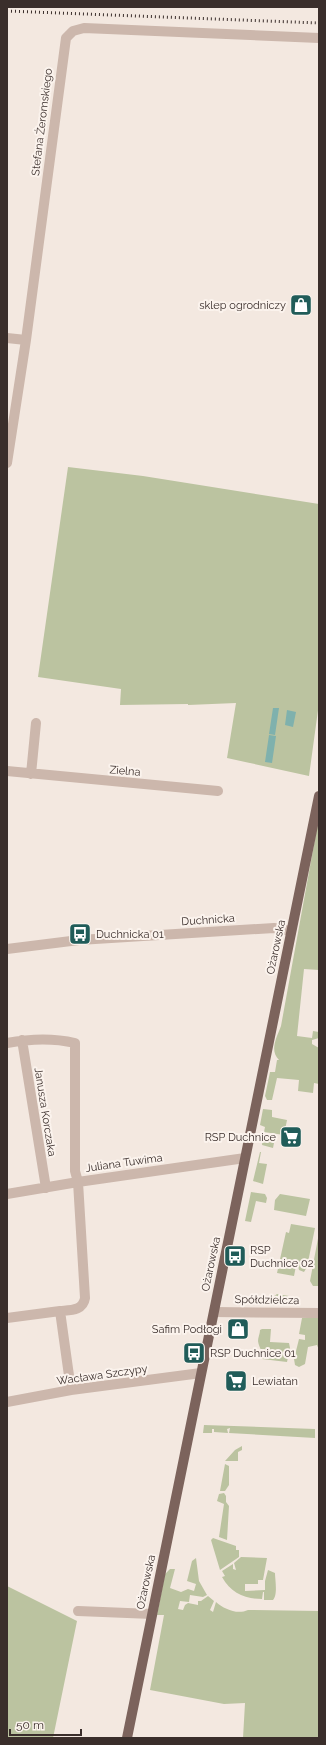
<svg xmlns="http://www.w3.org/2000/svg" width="326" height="1745" viewBox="0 0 326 1745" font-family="Raleway,sans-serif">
	<rect width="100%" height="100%" fill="#f3e8e0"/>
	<!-- green -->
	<path fill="#bbc3a0" d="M 68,467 L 143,476 L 319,504 L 319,703 L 309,776 L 227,758 L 236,703 L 188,705 L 188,704 L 120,705 L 121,689 L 38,677 Z
		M 319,817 L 319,970 L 304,969 L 297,1036 L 312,1038 L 313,1031 L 319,1032 L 319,1038 L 312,1040 L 312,1044 L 319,1048 L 319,1084 L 314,1083 L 313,1093 L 298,1091 L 299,1080 L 277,1078 L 272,1100 L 267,1100 L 265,1096 L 270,1072 L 275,1072 L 277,1060 L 279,1060 C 269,1050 277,1037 281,1026 Z
		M 263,1109 L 272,1110 L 272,1117 L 287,1120 L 284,1135 L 264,1132 L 265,1127 L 260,1125 Z
		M 263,1136 L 275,1138 L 273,1148 L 262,1145 Z
		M 260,1152 L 261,1152 L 259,1163 L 267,1164 L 263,1184 L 253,1181 Z
		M 251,1192 L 265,1194 L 267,1198 L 266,1203 L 256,1201 L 251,1222 L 245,1221 Z
		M 280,1194 L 310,1199 L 306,1216 L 274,1210 L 275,1200 Z
		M 291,1224 L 315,1228 L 307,1267 L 304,1272 L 299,1270 L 298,1266 L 296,1266 L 294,1276 L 277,1273 L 286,1232 L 289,1233 Z
		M 319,1233 L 319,1286 L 313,1286 L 310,1281 Z
		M 277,1294 L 295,1297 L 299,1304 L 277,1304 L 273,1297 Z
		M 319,1316 L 319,1350 L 317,1345 L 308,1347 L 305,1364 L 299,1367 L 295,1365 L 294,1359 L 299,1339 L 305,1340 L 305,1335 L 299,1334 L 302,1318 Z
		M 262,1329 L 271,1329 L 270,1342 L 289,1343 L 290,1348 L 287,1362 L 262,1359 C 263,1351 259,1348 258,1341 C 258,1337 260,1334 260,1330 Z
		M 204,1425 L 315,1429 L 315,1438 L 229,1433 L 230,1428 L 227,1429 L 228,1433 L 214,1432 L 214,1429 L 212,1429 L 212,1433 L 203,1433 Z
		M 242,1446 L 242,1450 L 238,1452 L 238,1461 L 225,1461 L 235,1450 Z
		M 225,1464 L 229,1466 L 229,1485 L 225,1491 L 220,1491 Z
		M 224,1493 L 226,1496 L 226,1502 L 229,1506 L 227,1540 L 219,1537 L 224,1504 L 217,1501 L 219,1494 Z
		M 213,1538 L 236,1546 L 236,1550 L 239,1550 L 239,1557 L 220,1570 L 211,1540 Z
		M 241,1557 L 267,1558 L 263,1580 L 258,1580 L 258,1584 L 245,1584 L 245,1591 L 265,1590 L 265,1581 L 268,1570 L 275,1573 C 275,1579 278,1595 273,1600 L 264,1600 L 264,1592 L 263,1592 L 262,1599 C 245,1599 231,1593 222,1577 L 225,1576 L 222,1571 L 233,1564 L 233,1569 L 236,1570 L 234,1563 Z
		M 196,1558 L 199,1581 L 207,1595 L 203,1597 L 190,1595 L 189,1602 L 180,1601 L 178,1609 L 183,1610 L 185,1605 L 188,1603 L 198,1605 L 198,1601 L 201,1601 L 208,1596 L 214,1601 L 210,1610 L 213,1612 L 216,1602 C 224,1609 237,1615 248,1610 L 319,1611 L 319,1738 L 243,1738 L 245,1703 L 224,1704 L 150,1690 L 164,1615 L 157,1615 L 165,1574 L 170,1569 L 175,1569 L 170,1588 L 181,1592 L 188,1589 L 194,1591 L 196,1584 L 187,1581 L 192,1561 Z
		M 7,1586 L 77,1621 L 53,1738 L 7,1738 Z"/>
	<!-- water -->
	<path fill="#7fb1ad" d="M 273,708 L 279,708 L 275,735 L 269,734 Z
		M 287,710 L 296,712 L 293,727 L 285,725 Z
		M 269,735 L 276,736 L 272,763 L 265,762 Z"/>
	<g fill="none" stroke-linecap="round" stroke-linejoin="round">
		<!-- minor -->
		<path stroke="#ccb7ac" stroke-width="10" d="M 7,338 L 26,340
			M 7,463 L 26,340 L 66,38 L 73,31 L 84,28 L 319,38
			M 7,771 L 218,791
			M 31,774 L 36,723
			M 7,949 L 79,940 L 274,928 L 291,931
			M 22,1040 L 46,1188
			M 7,1043 C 28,1039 54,1038 75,1043 L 75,1171 L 78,1182 L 85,1298 C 83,1311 70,1310 60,1311 L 71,1390
			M 7,1194 L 78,1182 L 245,1158
			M 214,1312 L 319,1313
			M 7,1318 L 60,1311
			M 7,1402 L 71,1390 L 201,1373
			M 78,1611 L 152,1614"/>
		<!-- major -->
		<path stroke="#7c635c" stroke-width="10" d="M 127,1738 L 319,796"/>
		<!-- rail -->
		<path stroke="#3a2e2b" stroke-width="3" stroke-dasharray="1 3" stroke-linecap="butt" d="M 7,11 L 319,23"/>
	</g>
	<!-- icons -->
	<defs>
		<g id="shop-square" transform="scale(1.15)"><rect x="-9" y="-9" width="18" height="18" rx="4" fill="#205c59" stroke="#fbf3ed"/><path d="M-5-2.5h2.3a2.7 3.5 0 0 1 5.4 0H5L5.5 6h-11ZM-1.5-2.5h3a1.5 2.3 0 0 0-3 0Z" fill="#fff"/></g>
		<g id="bus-square" transform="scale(1.15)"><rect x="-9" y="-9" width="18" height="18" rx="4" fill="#205c59" stroke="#fbf3ed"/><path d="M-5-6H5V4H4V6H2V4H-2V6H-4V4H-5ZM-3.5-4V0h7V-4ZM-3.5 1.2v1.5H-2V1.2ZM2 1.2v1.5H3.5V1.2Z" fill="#fff"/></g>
		<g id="supermarket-square" transform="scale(1.15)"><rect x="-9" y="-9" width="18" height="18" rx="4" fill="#205c59" stroke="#fbf3ed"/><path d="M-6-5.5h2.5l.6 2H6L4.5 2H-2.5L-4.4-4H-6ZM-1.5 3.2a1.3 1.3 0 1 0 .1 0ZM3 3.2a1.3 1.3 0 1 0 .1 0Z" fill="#fff"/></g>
	</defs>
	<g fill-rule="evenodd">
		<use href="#shop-square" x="301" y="305"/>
		<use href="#bus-square" x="80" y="934"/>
		<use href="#supermarket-square" x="291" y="1137"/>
		<use href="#bus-square" x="235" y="1256"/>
		<use href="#shop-square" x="238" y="1329"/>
		<use href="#bus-square" x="194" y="1353"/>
		<use href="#supermarket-square" x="236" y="1381"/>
	</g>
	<g text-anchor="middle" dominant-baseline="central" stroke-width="4" stroke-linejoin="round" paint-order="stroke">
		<!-- street labels -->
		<g font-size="11" fill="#3a2e2b" stroke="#fbf3ed">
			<text transform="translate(42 122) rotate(-83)">Stefana Żeromskiego</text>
			<text transform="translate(125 771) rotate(5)">Zielna</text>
			<text transform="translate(208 920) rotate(-4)">Duchnicka</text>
			<text transform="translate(276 947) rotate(-78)">Ożarowska</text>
			<text transform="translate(45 1112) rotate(81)">Janusza Korczaka</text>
			<text transform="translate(124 1163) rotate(-8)">Juliana Tuwima</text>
			<text transform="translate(211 1264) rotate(-78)">Ożarowska</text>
			<text transform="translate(267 1300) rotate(1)">Spółdzielcza</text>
			<text transform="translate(102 1375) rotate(-8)">Wacława Szczypy</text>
			<text transform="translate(146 1582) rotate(-78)">Ożarowska</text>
		</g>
		<!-- poi labels -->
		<g font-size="11" fill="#3a2e2b" stroke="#fbf3ed" text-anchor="start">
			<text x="286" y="305" text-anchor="end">sklep ogrodniczy</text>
			<text x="96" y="934">Duchnicka 01</text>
			<text x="276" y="1137" text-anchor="end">RSP Duchnice</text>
			<text x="250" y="1250">RSP<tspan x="250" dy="13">Duchnice 02</tspan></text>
			<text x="222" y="1329" text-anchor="end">Safim Podłogi</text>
			<text x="210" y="1353">RSP Duchnice 01</text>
			<text x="252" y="1381">Lewiatan</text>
		</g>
	</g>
	<!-- border -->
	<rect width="326" height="1745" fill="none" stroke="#3a2e2b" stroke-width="16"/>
	<!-- scale -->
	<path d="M10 1729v6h71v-6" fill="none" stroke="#3a2e2b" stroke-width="2"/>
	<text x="16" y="1729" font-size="12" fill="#3a2e2b" stroke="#fbf3ed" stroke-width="3" paint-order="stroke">50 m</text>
</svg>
